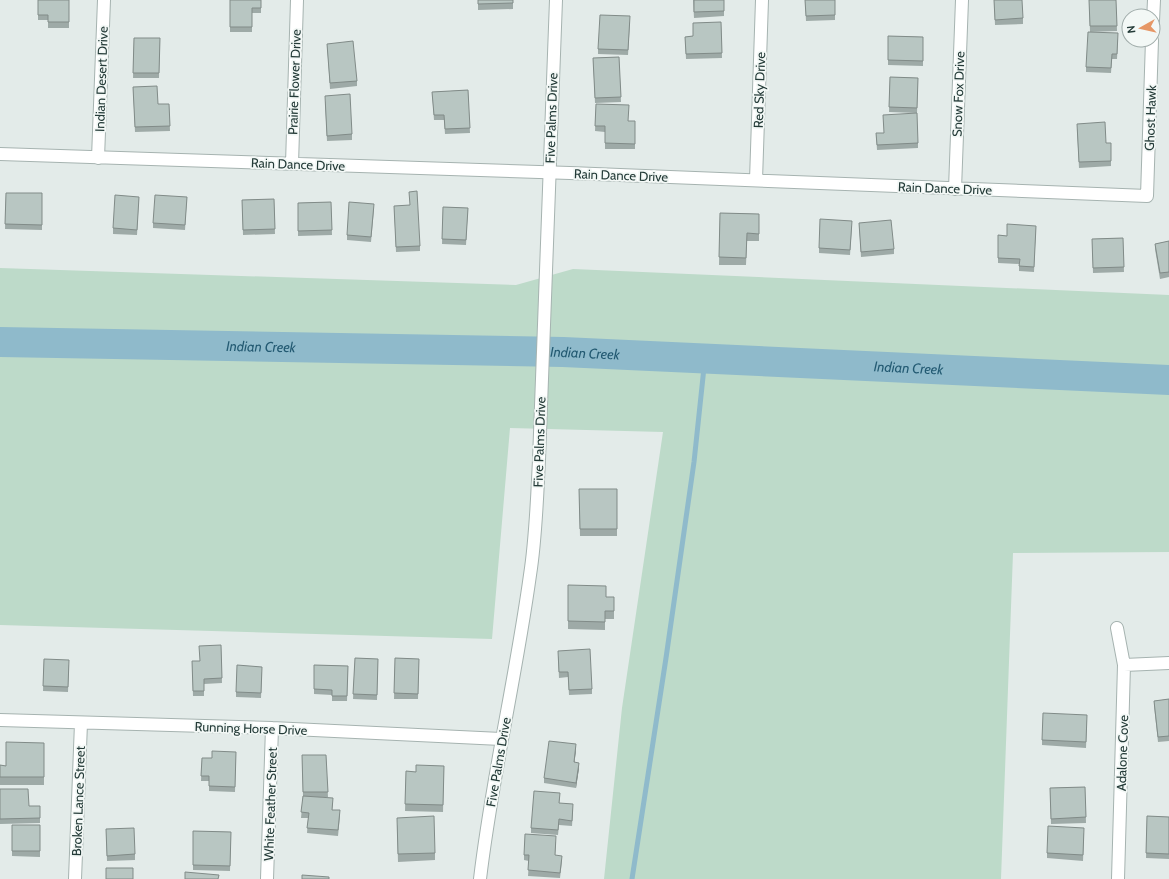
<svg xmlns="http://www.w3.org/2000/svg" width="1169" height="879" viewBox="0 0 1169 879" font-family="Cabin,sans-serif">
	<rect width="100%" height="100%" fill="#e3ebe9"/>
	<!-- green -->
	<path fill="#bddac9" d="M 0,268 L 516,285 L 573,269 L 1169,295 L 1169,552 L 1013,553 L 1001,879 L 604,879 L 622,708 L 663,432 L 510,428 L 492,639 L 0,625 Z"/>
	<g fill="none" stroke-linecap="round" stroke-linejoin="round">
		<!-- stream -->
		<path stroke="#8fbacb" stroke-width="5" d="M 632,879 L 666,658 L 694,462 L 705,358"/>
		<!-- river -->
		<path stroke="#8fbacb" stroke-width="30" id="s1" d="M 0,342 L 563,352 L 1169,380"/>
		<!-- minor casing -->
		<g stroke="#a6b3b0" stroke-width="14">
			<path id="minor" d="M 1153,21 L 1154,0
				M 0,154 L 570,173 L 1147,196 L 1152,40
				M 98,158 L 104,0
				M 292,164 L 297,0
				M 756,180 L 762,0
				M 955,189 L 962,0
				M 1117,628 L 1124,665 L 1118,879
				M 1124,665 L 1169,663
				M 0,720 L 272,728 L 501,739
				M 75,879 L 81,723
				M 267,879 L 272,728"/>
		</g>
		<!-- tertiary casing -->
		<g stroke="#a6b3b0" stroke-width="14">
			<path id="tertiary" d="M 480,879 C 492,777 516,677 530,575 C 536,537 537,498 539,460 L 556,0"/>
		</g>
		<!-- minor -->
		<use href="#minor" stroke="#fff" stroke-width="12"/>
		<!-- tertiary -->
		<use href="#tertiary" stroke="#fff" stroke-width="12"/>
	</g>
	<!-- wall -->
	<path fill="#9eaaa7" d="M 38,0 L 69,0 L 69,28 L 48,28 L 48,20 L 38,20 Z
		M 230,0 L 261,0 L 261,13 L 252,13 L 252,32 L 230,32 Z
		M 478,0 L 513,0 L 513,9 L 478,10 Z
		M 693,0 L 724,0 L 724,16 L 694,18 Z
		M 805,0 L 835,0 L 835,20 L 806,21 Z
		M 994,0 L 1023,18 L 1023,24 L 995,25 Z
		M 1089,0 L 1116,0 L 1117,31 L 1090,32 Z
		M 630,22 L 628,55 L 598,54 L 598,49 Z
		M 721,22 L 722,58 L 686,59 L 685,37 L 693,36 Z
		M 888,36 L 923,37 L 923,66 L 888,65 Z
		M 134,38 L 160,38 L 159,78 L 133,78 Z
		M 1118,39 L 1117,59 L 1112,59 L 1111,73 L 1086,72 L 1086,67 Z
		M 327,44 L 357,81 L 357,86 L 330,89 Z
		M 619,57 L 621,102 L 595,103 L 593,58 Z
		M 890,77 L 918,78 L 917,113 L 889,112 Z
		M 133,87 L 158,104 L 169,104 L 170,131 L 135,132 Z
		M 468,90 L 470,133 L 445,134 L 444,120 L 434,120 L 432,92 Z
		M 325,101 L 352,134 L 352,140 L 327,141 Z
		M 596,104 L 628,121 L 635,121 L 635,149 L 605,149 L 605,132 L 595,131 Z
		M 1077,129 L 1106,143 L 1111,143 L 1111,166 L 1079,168 Z
		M 876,133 L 918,143 L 918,148 L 877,150 Z
		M 6,193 L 42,193 L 42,230 L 5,229 Z
		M 139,197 L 137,235 L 113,234 L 113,228 Z
		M 187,197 L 185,230 L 153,228 L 153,223 Z
		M 274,199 L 275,234 L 243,235 L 242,200 Z
		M 331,202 L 332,235 L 298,236 L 298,203 Z
		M 394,206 L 420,246 L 420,251 L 396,252 Z
		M 443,207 L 468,208 L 466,245 L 442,244 Z
		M 374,209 L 371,242 L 347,240 L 347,235 Z
		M 720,213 L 759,214 L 759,241 L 747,241 L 746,265 L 719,265 Z
		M 859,223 L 894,249 L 894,254 L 861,257 Z
		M 852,226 L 850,255 L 819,253 L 819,248 Z
		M 1036,226 L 1034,272 L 1019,271 L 1019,264 L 998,263 L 998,235 L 1007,236 Z
		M 1123,238 L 1124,272 L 1093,273 L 1092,239 Z
		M 1169,241 L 1169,277 L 1160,279 L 1155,249 L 1155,244 Z
		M 579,489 L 617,489 L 617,536 L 580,536 Z
		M 568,585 L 606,597 L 614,597 L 614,619 L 605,619 L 605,630 L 568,629 Z
		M 221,645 L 222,683 L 204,684 L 204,696 L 193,696 L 192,661 L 200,661 Z
		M 558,656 L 592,689 L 592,694 L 569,695 L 568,677 L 559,678 Z
		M 355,658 L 378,659 L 377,700 L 353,699 Z
		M 395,658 L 419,659 L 418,699 L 394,699 Z
		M 44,659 L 69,665 L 68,692 L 43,691 Z
		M 314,665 L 348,666 L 347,701 L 332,701 L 332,695 L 314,694 Z
		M 262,672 L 261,698 L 236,697 L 236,692 Z
		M 1169,699 L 1169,741 L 1158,742 L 1154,706 L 1154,701 Z
		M 1087,720 L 1086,748 L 1042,745 L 1042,740 Z
		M 44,743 L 44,785 L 0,785 L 0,765 L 6,766 Z
		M 576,750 L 574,762 L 579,768 L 576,788 L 544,783 L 544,778 Z
		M 236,752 L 235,792 L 209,791 L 209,781 L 201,781 L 202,758 L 212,758 Z
		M 302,755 L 326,755 L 328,797 L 320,797 L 333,803 L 332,810 L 340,816 L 338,836 L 307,833 L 308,818 L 301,818 L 303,796 Z
		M 444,766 L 443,812 L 405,811 L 406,771 L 416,772 Z
		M 1085,787 L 1086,823 L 1051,824 L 1050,788 Z
		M 0,789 L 29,806 L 40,806 L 40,823 L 0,824 Z
		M 560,798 L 559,803 L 573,810 L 572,826 L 559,825 L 558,835 L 531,833 L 531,828 Z
		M 1147,816 L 1169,817 L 1169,859 L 1146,858 Z
		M 12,825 L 40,825 L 40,857 L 12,856 Z
		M 397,825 L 435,853 L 435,860 L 398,862 Z
		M 106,829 L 135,854 L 135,860 L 107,861 Z
		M 193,831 L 231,832 L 230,871 L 193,870 Z
		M 1084,833 L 1083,861 L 1047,858 L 1047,853 Z
		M 556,842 L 555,855 L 562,861 L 560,878 L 528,876 L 529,861 L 524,860 L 524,855 Z"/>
	<!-- shaded-wall -->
	<path fill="#818b88" d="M 576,744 L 576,750 L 574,767 L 574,762 Z
		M 579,763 L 579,768 L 576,788 L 576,783 Z"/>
	<!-- building -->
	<path fill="#b8c6c2" stroke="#818b88" d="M 38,0 L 69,0 L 69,22 L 48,22 L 48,15 L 38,15 Z
		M 230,0 L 261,0 L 261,8 L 252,8 L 252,27 L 230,27 Z
		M 478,0 L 513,0 L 513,3 L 478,4 Z
		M 694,0 L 724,0 L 724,11 L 694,12 Z
		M 805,0 L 835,0 L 835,15 L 806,16 Z
		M 994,0 L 1022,0 L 1023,18 L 995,20 Z
		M 1089,0 L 1116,0 L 1117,26 L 1090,26 Z
		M 600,15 L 630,16 L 628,50 L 598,49 Z
		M 721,22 L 722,53 L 686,54 L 685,37 L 693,36 L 693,23 Z
		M 1088,32 L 1118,33 L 1117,54 L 1112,54 L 1111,68 L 1086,67 Z
		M 888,36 L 923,37 L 923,61 L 888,60 Z
		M 134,38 L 160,38 L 159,73 L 133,73 Z
		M 353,41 L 357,81 L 330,83 L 327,44 Z
		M 619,57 L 621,97 L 595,98 L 593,58 Z
		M 890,77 L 918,78 L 917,108 L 889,107 Z
		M 157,86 L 158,104 L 169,104 L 170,126 L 135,127 L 133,87 Z
		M 468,90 L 470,128 L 445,129 L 444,115 L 434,115 L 432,92 Z
		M 350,94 L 352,134 L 327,136 L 325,96 Z
		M 596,104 L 629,105 L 628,121 L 635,121 L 635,144 L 605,143 L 605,126 L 595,126 Z
		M 917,113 L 918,143 L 877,145 L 876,133 L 884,133 L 883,115 Z
		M 1105,122 L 1106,143 L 1111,143 L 1111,161 L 1079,162 L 1077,124 Z
		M 417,191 L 420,246 L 396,247 L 394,206 L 410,205 L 409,192 Z
		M 6,193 L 42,193 L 42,225 L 5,224 Z
		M 115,195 L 139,197 L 137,230 L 113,228 Z
		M 155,195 L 187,197 L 185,225 L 153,223 Z
		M 274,199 L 275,229 L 243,230 L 242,200 Z
		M 331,202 L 332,230 L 298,231 L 298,203 Z
		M 349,202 L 374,204 L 371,237 L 347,235 Z
		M 443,207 L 468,208 L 466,240 L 442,239 Z
		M 720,213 L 759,214 L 759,234 L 747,233 L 746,258 L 719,257 Z
		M 820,219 L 852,221 L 850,250 L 819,248 Z
		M 891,220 L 894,249 L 861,252 L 859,223 Z
		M 1007,224 L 1036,226 L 1034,267 L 1019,266 L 1020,259 L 998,258 L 998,235 L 1007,236 Z
		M 1123,238 L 1124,267 L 1093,268 L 1092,239 Z
		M 1169,241 L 1169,272 L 1160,273 L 1155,244 Z
		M 579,489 L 617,489 L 617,529 L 580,529 Z
		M 568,585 L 606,586 L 606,597 L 614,597 L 614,611 L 605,611 L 605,622 L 568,621 Z
		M 221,645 L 222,678 L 204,679 L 204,691 L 193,691 L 192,661 L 200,661 L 199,646 Z
		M 590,649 L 592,689 L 569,690 L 568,672 L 559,672 L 558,651 Z
		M 355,658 L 378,659 L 377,695 L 353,694 Z
		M 395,658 L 419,659 L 418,694 L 394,693 Z
		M 44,659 L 69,660 L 68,687 L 43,686 Z
		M 237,665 L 262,667 L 261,693 L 236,692 Z
		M 314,665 L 348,666 L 347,696 L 332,696 L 332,690 L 314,689 Z
		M 1169,699 L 1169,736 L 1158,737 L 1154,701 Z
		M 1043,713 L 1087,715 L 1086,742 L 1042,740 Z
		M 549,741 L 576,744 L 574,762 L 579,763 L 576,783 L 544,778 Z
		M 6,742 L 44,743 L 44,777 L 0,777 L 0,765 L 6,766 Z
		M 212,751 L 236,752 L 235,787 L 209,786 L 209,776 L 201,776 L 202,758 L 212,758 Z
		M 302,755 L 326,755 L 328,792 L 303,792 Z
		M 416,765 L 444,766 L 443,805 L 405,804 L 406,771 L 416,772 Z
		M 1085,787 L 1086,817 L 1051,819 L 1050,788 Z
		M 0,789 L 28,789 L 29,806 L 40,806 L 40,818 L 0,819 Z
		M 534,791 L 560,793 L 559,803 L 573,804 L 572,821 L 559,819 L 558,830 L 531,828 Z
		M 303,796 L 333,798 L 332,810 L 340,810 L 338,830 L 307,828 L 309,813 L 301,812 Z
		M 434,816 L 435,853 L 398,854 L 397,818 Z
		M 1147,816 L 1169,817 L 1169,854 L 1146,853 Z
		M 12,825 L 40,825 L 40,851 L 12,851 Z
		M 1048,826 L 1084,828 L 1083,855 L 1047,853 Z
		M 134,828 L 135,854 L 107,856 L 106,829 Z
		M 193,831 L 231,832 L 230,866 L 193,865 Z
		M 525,834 L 556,836 L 555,855 L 562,856 L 560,873 L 528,870 L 529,855 L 524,855 Z
		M 106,868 L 133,868 L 133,879 L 106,879 Z
		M 185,872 L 219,875 L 218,879 L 185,879 Z
		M 302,875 L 329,877 L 329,879 L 302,879 Z"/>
	<g text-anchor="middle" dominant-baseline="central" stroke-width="3.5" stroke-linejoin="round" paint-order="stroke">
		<!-- street labels -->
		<g font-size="13" fill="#243b38" stroke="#f3f8f6">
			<text transform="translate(101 79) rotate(-88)">Indian Desert Drive</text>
			<text transform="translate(294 82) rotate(-88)">Prairie Flower Drive</text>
			<text transform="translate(759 90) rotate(-88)">Red Sky Drive</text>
			<text transform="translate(958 94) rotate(-88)">Snow Fox Drive</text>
			<text transform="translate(551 118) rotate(-88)">Five Palms Drive</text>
			<text transform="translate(1150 118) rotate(-88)">Ghost Hawk</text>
			<text transform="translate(298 164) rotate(2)">Rain Dance Drive</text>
			<text transform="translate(621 175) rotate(2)">Rain Dance Drive</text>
			<text transform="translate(945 188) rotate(2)">Rain Dance Drive</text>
			<text transform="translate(539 442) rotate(-88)">Five Palms Drive</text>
			<text transform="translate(251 728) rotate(2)">Running Horse Drive</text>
			<text transform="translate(1122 753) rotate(-88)">Adalone Cove</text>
			<text transform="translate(498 762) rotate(-80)">Five Palms Drive</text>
			<text transform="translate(78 801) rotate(-88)">Broken Lance Street</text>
			<text transform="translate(270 804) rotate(-88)">White Feather Street</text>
		</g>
		<!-- water labels -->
		<g font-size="14" font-style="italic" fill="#235a72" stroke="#f3f8f6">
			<text stroke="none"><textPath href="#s1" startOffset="261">Indian Creek</textPath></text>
			<text stroke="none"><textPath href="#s1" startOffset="585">Indian Creek</textPath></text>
			<text stroke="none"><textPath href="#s1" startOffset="909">Indian Creek</textPath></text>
		</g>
	</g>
	<!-- north arrow -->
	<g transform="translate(1141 28) rotate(262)"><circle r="19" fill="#f3f8f6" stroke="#a0acaa"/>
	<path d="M0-3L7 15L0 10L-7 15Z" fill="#e69766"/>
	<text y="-6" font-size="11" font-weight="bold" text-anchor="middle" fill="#243b38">N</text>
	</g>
</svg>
